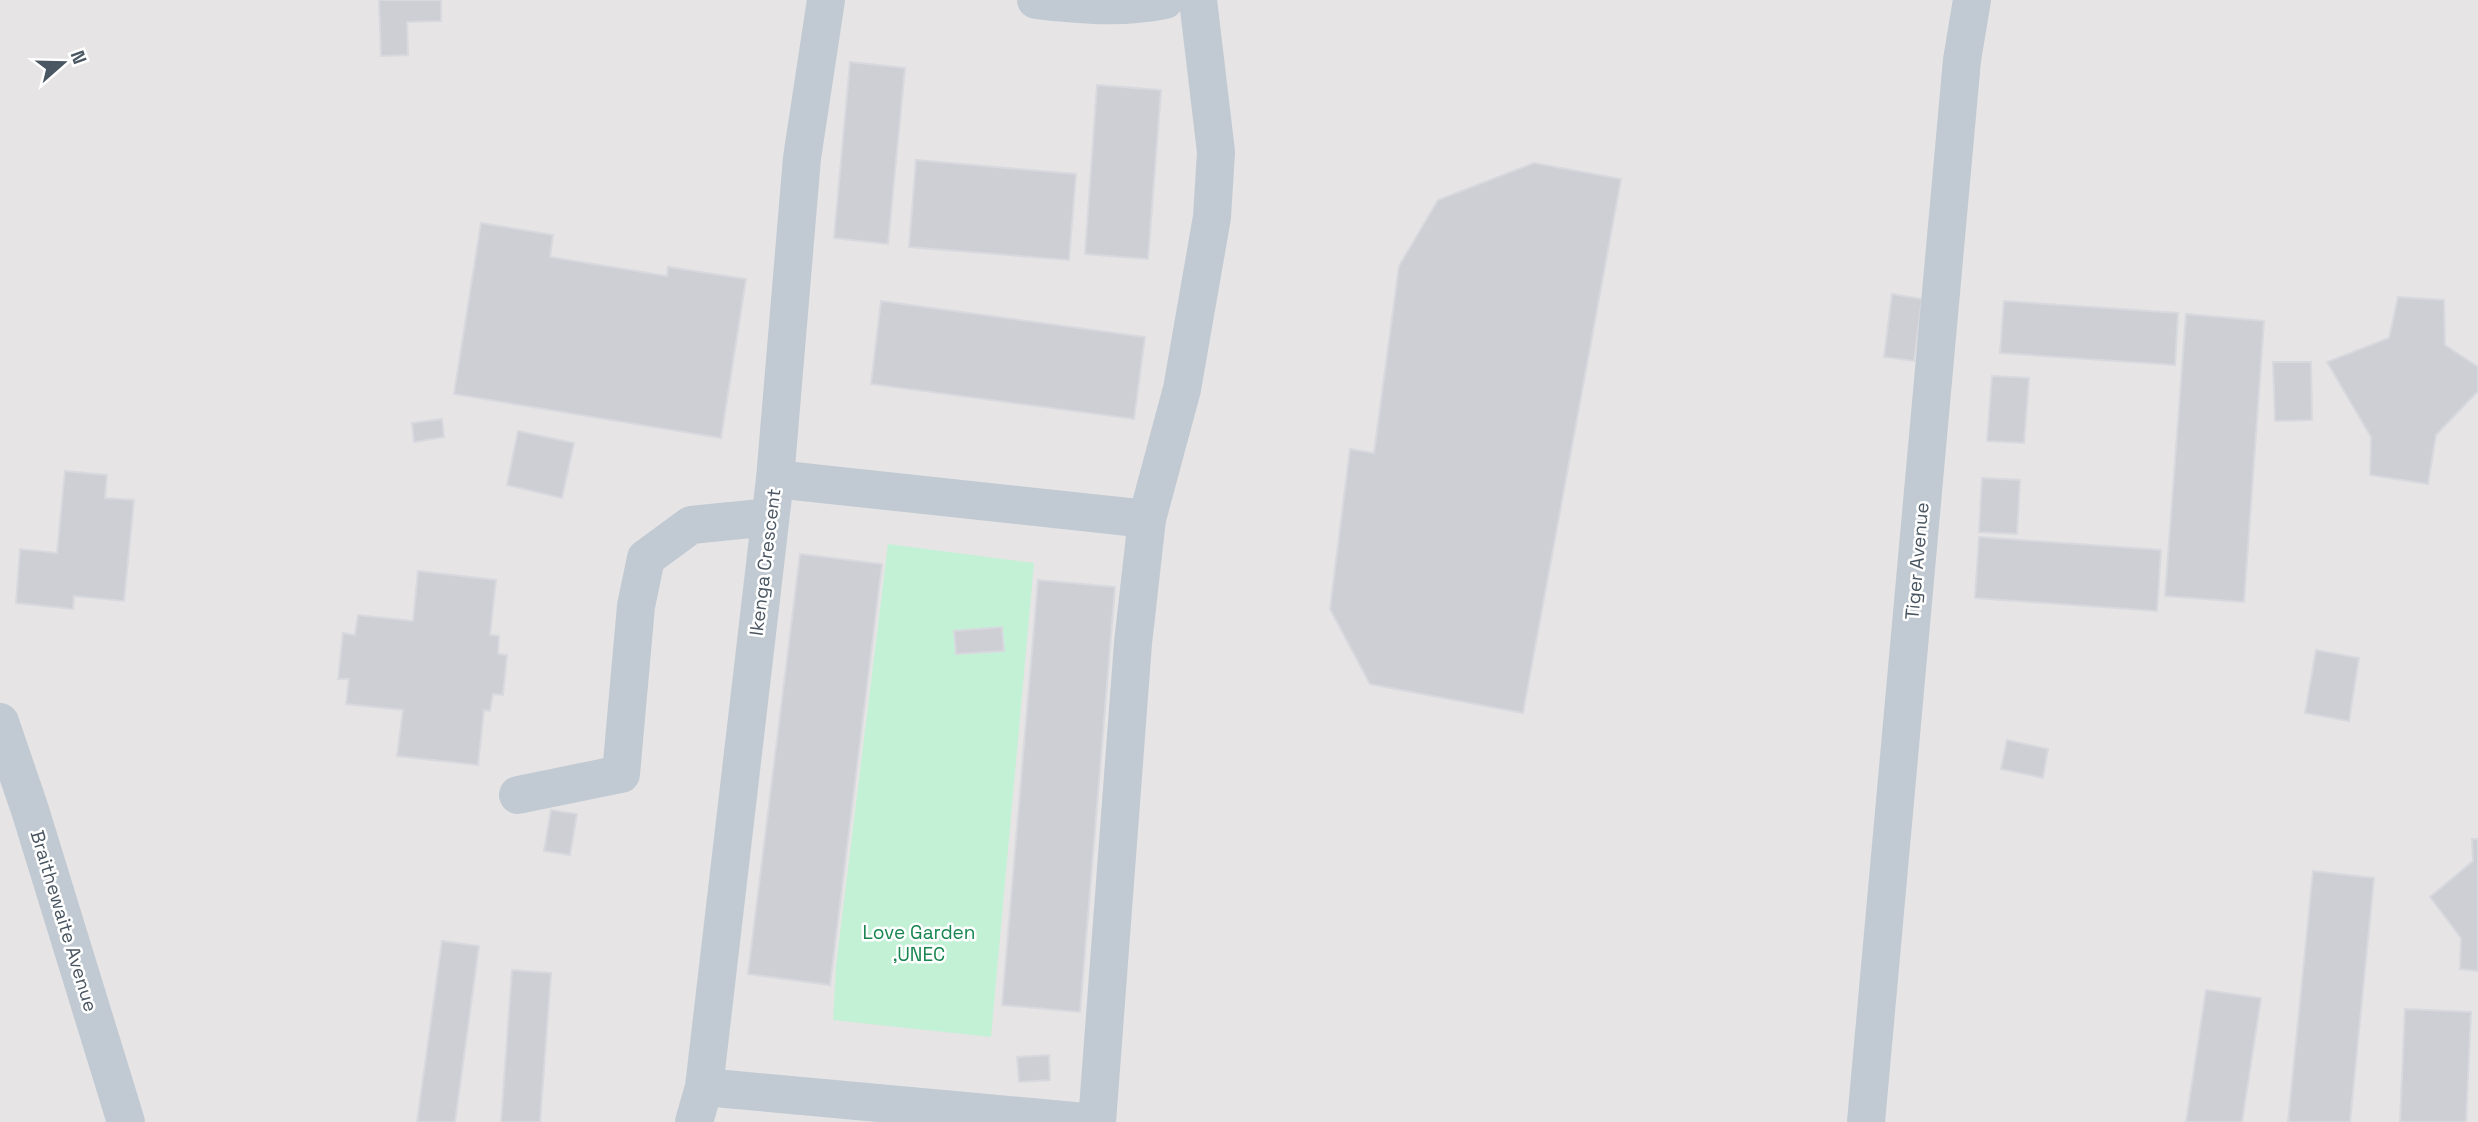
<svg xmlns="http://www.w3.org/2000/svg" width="2478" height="1122" viewBox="0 0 2478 1122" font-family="'Space Grotesk',sans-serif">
	<rect width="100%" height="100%" fill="#f5f3f3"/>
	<!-- education -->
	<path fill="#e6e4e5" d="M 0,0 L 2478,0 L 2478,1122 L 0,1122 Z"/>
	<!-- green -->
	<path fill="#c3f1d5" d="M 888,544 L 1034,563 L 991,1037 L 833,1020 L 836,966 Z"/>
	<!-- building -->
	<path fill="#cdcfd5" stroke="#d7d9de" stroke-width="2" d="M 379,0 L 441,0 L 441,21 L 407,22 L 408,55 L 381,56 Z
		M 850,62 L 905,68 L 888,244 L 834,238 Z
		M 1097,85 L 1161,90 L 1148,259 L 1085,254 Z
		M 916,160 L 1076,174 L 1069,260 L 909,247 Z
		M 1534,163 L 1621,179 L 1523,713 L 1370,684 L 1330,609 L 1350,449 L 1374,453 L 1399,266 L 1438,200 Z
		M 481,223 L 553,235 L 550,257 L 667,276 L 668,267 L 746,279 L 721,438 L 454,394 Z
		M 1892,294 L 1922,299 L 1914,361 L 1884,357 Z
		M 2398,297 L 2444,300 L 2445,345 L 2478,367 L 2478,391 L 2436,435 L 2428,484 L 2370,475 L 2371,437 L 2327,362 L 2389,338 Z
		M 881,301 L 1145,337 L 1134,419 L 871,384 Z
		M 2004,301 L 2178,313 L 2175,365 L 2000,353 Z
		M 2186,314 L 2264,321 L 2244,602 L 2165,596 Z
		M 2273,362 L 2311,362 L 2312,420 L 2275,421 Z
		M 1992,376 L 2029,378 L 2024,443 L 1987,441 Z
		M 442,419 L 444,437 L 414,442 L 412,423 Z
		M 518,431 L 574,443 L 562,498 L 507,485 Z
		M 65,471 L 107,475 L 105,498 L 134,500 L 124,601 L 74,596 L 73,609 L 16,603 L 20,549 L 57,553 Z
		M 1982,478 L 2020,480 L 2017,534 L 1979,532 Z
		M 1979,537 L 2161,550 L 2157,611 L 1975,598 Z
		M 800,554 L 882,564 L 830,985 L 748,974 Z
		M 418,571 L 496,580 L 490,635 L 499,636 L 498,654 L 507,655 L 503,695 L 493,694 L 490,711 L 484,710 L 478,765 L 397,756 L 403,710 L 346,704 L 349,679 L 338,679 L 343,633 L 355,635 L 358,615 L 413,621 Z
		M 1038,580 L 1115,587 L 1080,1012 L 1002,1005 Z
		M 1002,627 L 1004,651 L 956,654 L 954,631 Z
		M 2316,650 L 2359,658 L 2349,721 L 2305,713 Z
		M 2007,740 L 2048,749 L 2043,778 L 2001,769 Z
		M 551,810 L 577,814 L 570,855 L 544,851 Z
		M 2472,839 L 2478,839 L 2478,971 L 2460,969 L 2461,938 L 2430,897 L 2473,861 Z
		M 2313,871 L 2374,878 L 2350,1122 L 2288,1122 Z
		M 442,941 L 479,946 L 455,1122 L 417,1122 Z
		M 512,970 L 551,973 L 540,1122 L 501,1122 Z
		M 2206,990 L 2261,998 L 2242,1122 L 2186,1122 Z
		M 2405,1009 L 2471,1012 L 2466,1122 L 2400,1122 Z
		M 1049,1055 L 1050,1080 L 1019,1082 L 1017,1057 Z"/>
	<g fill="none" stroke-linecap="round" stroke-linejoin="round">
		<!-- minor -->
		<path stroke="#c1cad2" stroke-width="38" d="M 1036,0 C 1078,5 1123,9 1165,0
			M 775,479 L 1147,519
			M 0,722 L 30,810 L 126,1122
			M 518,795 L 621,774 L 636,606 L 646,558 L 691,525 L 770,517
			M 704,1087 L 1085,1122
			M 694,1122 L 704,1087 L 775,479 L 802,158 L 826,0
			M 1097,1122 L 1133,643 L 1147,519 L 1182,389 L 1212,217 L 1216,152 L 1198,0
			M 1866,1122 L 1962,60 L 1972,0"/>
	</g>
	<g text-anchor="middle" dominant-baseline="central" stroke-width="5" stroke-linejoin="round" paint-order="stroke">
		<!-- street labels -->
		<g font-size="19" fill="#4a5661" stroke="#fff">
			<text transform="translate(1917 561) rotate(-85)">Tiger Avenue</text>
			<text transform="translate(765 562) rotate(-83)">Ikenga Crescent</text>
			<text transform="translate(64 921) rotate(73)">Braithewaite Avenue</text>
		</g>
		<!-- park labels -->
		<g font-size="19" fill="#17864f" stroke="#fff">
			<text x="919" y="932">Love Garden<tspan x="919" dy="22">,UNEC</tspan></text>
		</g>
	</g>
	<!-- north arrow -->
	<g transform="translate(63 63) rotate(70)" stroke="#ffffff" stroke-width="5" paint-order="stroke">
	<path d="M0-5L12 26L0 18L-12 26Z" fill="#4a5661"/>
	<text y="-10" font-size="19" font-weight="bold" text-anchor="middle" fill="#4a5661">N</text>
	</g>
</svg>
